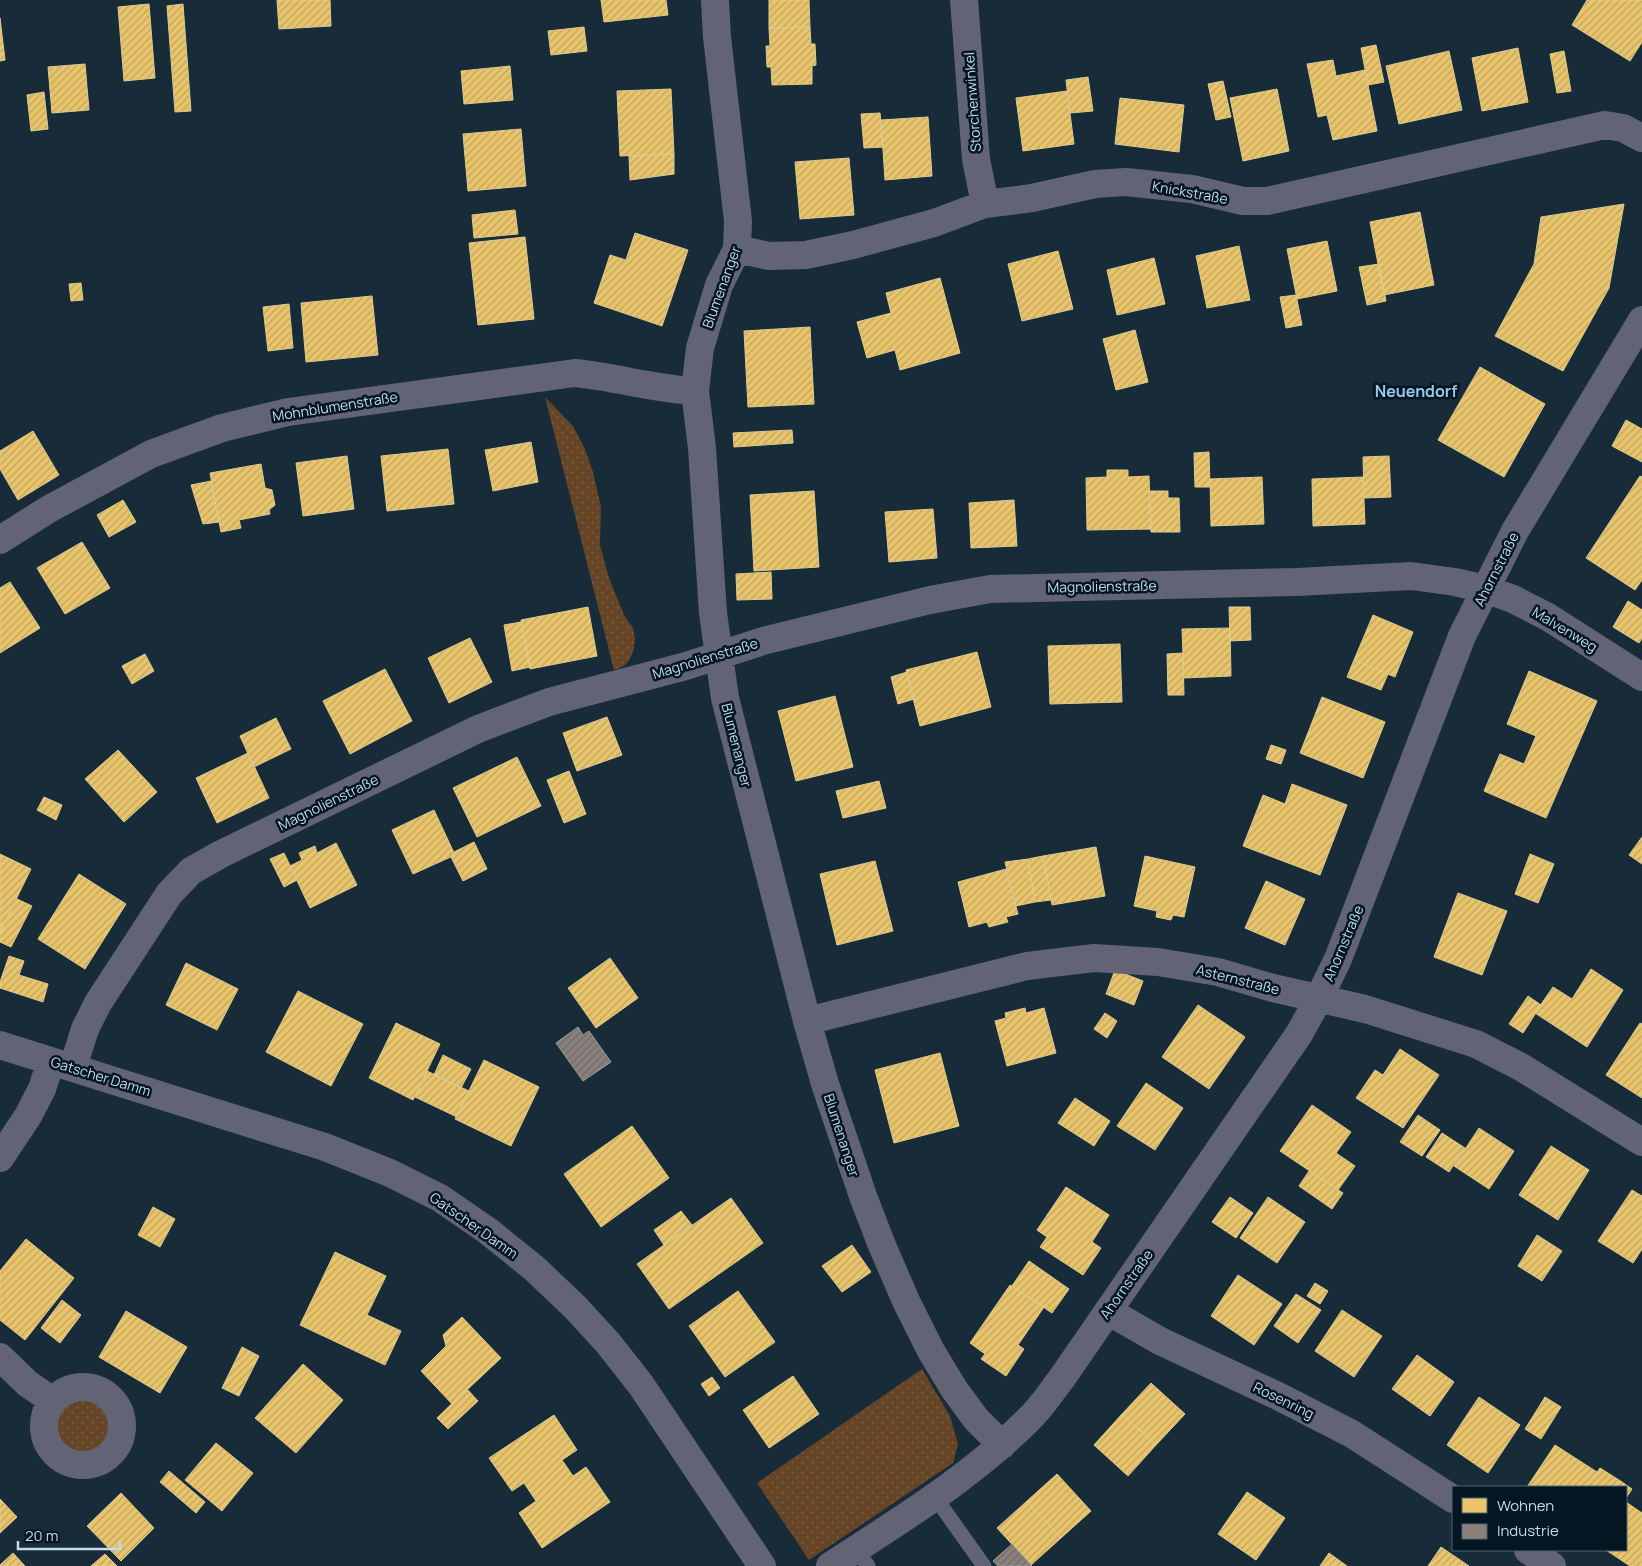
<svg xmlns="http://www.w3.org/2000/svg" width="1642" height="1566" viewBox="0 0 1642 1566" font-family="Manrope,sans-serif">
	<defs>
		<pattern id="grass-dots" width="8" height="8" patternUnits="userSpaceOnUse" patternTransform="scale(1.25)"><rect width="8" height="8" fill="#664426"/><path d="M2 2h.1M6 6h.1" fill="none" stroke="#7a5e46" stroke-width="1.8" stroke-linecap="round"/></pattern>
		<pattern id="homes-hatch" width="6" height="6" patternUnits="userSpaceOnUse" patternTransform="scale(1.25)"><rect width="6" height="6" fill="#e9c46a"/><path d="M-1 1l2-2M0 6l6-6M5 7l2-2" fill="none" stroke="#bda461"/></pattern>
		<pattern id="industry-hatch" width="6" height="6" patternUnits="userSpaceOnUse" patternTransform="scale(1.25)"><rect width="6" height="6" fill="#8a817c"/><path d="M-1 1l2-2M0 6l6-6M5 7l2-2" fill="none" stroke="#6e6b69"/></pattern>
	</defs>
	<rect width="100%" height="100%" fill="#172c38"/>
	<!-- grass -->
	<path fill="url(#grass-dots)" d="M 545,397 L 573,426 L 584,447 L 593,472 L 601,507 L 600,545 L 609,578 L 624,615 L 633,628 L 635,639 L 634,649 L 630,659 L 624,666 L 614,670 Z
		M 922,1369 L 950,1416 L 958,1444 L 953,1463 L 809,1560 L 757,1483 Z
		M57 1426a26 26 0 1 1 52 0a26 26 0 1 1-52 0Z"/>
	<!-- homes -->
	<path fill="url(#homes-hatch)" stroke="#ddcb91" d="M 277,0 L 330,0 L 331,26 L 279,29 Z
		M 601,0 L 666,0 L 668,15 L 604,22 Z
		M 769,0 L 809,0 L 810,27 L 769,28 Z
		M 1587,0 L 1642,0 L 1642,42 L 1630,61 L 1572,25 Z
		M 149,4 L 155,78 L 124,81 L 118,7 Z
		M 183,4 L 191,111 L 175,112 L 167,6 Z
		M 0,18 L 5,60 L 0,61 Z
		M 584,27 L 587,51 L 551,55 L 548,31 Z
		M 810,27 L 811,44 L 815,44 L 816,65 L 812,66 L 812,84 L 772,85 L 771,67 L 767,67 L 766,46 L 770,46 L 769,28 Z
		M 1376,45 L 1384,82 L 1368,85 L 1361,48 Z
		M 1518,48 L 1528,102 L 1482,111 L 1472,58 Z
		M 1449,51 L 1462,110 L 1399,124 L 1386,66 Z
		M 1564,51 L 1571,91 L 1557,93 L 1550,54 Z
		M 1333,60 L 1336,76 L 1365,70 L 1377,131 L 1333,140 L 1327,115 L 1318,117 L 1307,64 Z
		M 85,64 L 89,110 L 52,113 L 48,67 Z
		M 510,66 L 513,100 L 464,104 L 461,71 Z
		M 1088,77 L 1093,111 L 1070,113 L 1066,80 Z
		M 1223,81 L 1231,117 L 1216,120 L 1208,84 Z
		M 671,89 L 674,154 L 620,156 L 617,91 Z
		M 1277,89 L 1289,151 L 1243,161 L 1230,98 Z
		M 1067,91 L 1074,144 L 1023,151 L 1016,98 Z
		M 44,92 L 48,129 L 31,131 L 27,95 Z
		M 1120,98 L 1184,105 L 1179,152 L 1115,144 Z
		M 880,113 L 883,147 L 864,148 L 861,114 Z
		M 928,117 L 932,176 L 885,180 L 881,120 Z
		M 521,129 L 526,186 L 468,191 L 463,134 Z
		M 674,154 L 674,174 L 630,180 L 629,156 Z
		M 849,158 L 854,215 L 800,219 L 795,162 Z
		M 1624,204 L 1609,288 L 1563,371 L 1495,336 L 1534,264 L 1541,217 Z
		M 515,210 L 518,234 L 474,238 L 472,215 Z
		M 1420,212 L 1434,285 L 1384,295 L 1370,222 Z
		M 635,233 L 688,250 L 662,326 L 594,303 L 610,255 L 626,260 Z
		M 525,237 L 534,319 L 478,325 L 469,243 Z
		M 1327,241 L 1337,291 L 1297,299 L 1287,249 Z
		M 1239,246 L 1250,300 L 1207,308 L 1196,256 Z
		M 1058,251 L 1073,309 L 1022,321 L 1008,264 Z
		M 1154,258 L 1165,304 L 1117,315 L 1107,270 Z
		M 1379,264 L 1386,301 L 1367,305 L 1359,267 Z
		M 940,278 L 960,353 L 900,370 L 895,350 L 867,358 L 857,322 L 891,313 L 886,293 Z
		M 81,283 L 83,300 L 71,301 L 69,284 Z
		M 1296,295 L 1302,325 L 1286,328 L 1280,297 Z
		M 372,296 L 378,355 L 306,362 L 301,303 Z
		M 289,304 L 293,348 L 268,351 L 263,307 Z
		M 810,327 L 814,404 L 748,407 L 744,331 Z
		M 1135,330 L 1148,382 L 1116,390 L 1103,339 Z
		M 1480,367 L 1545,404 L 1504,477 L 1438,440 Z
		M 1626,420 L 1642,429 L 1642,462 L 1612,446 Z
		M 792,430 L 793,443 L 734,447 L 733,433 Z
		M 33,431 L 59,475 L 18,500 L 0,469 L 0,451 Z
		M 531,442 L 538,482 L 493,491 L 485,450 Z
		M 448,449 L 454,504 L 387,511 L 381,456 Z
		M 1209,452 L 1210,487 L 1195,487 L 1194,453 Z
		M 347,456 L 354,509 L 303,516 L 296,463 Z
		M 1389,456 L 1391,497 L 1364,498 L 1363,457 Z
		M 261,464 L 265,488 L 272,490 L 275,505 L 269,510 L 270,514 L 239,520 L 241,528 L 221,532 L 210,473 Z
		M 1107,470 L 1128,470 L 1128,477 L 1149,476 L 1151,529 L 1087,530 L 1086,478 L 1107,477 Z
		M 1640,476 L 1642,477 L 1642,580 L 1635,590 L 1586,558 Z
		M 1262,477 L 1264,524 L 1211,526 L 1210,479 Z
		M 1363,477 L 1365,524 L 1313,526 L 1312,479 Z
		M 211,481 L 219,522 L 203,524 L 191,485 Z
		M 814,491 L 819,567 L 754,571 L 750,495 Z
		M 1150,491 L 1168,491 L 1168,498 L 1179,498 L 1180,532 L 1151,532 Z
		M 123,500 L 136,522 L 109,537 L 97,515 Z
		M 1014,500 L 1017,546 L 971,548 L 969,503 Z
		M 933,509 L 937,558 L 889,562 L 885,512 Z
		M 82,542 L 110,588 L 65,614 L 37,568 Z
		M 771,572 L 772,599 L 737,600 L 736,574 Z
		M 10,582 L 40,628 L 0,653 L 0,588 Z
		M 1628,601 L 1642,610 L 1642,638 L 1639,643 L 1613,627 Z
		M 588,607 L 597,656 L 530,669 L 521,620 Z
		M 1229,607 L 1250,607 L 1251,640 L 1230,641 Z
		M 1373,615 L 1413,632 L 1395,677 L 1354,660 Z
		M 521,622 L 530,667 L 512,671 L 504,625 Z
		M 1230,628 L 1231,676 L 1184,678 L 1182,629 Z
		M 470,638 L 492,682 L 449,703 L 428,658 Z
		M 1120,644 L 1122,702 L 1050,704 L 1048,646 Z
		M 977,652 L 991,707 L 920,726 L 906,670 Z
		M 1183,653 L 1184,695 L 1168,695 L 1167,654 Z
		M 145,654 L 154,671 L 132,684 L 122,666 Z
		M 1354,660 L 1388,674 L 1381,690 L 1347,677 Z
		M 385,669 L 412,721 L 350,754 L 323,701 Z
		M 1529,671 L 1597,701 L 1546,818 L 1484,791 L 1500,754 L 1524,764 L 1536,736 L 1507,724 Z
		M 907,672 L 914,699 L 898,704 L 891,677 Z
		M 835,696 L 853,767 L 796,781 L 778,711 Z
		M 1322,697 L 1385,722 L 1363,778 L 1300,753 Z
		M 607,717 L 622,755 L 577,771 L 563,733 Z
		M 276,718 L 291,749 L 254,767 L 240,736 Z
		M 1271,745 L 1286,750 L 1281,764 L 1266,759 Z
		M 118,750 L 157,792 L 124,822 L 85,779 Z
		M 248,753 L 269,798 L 217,823 L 196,778 Z
		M 517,757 L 541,806 L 477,837 L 453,788 Z
		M 569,771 L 586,814 L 564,823 L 547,780 Z
		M 879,781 L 886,808 L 843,818 L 836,791 Z
		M 1292,784 L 1347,805 L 1320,875 L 1243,846 L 1263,795 L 1285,804 Z
		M 44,797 L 62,805 L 56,820 L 37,810 Z
		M 434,810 L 455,855 L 413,874 L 392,830 Z
		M 1642,837 L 1642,864 L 1629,855 Z
		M 474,842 L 487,869 L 463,881 L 451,857 L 455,855 L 454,852 Z
		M 336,843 L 357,885 L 310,908 L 290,866 L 302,860 L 299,853 L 315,846 L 317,853 Z
		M 1096,847 L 1105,896 L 1052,905 L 1043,856 Z
		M 284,853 L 297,880 L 284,887 L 270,859 Z
		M 0,854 L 31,869 L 0,932 Z
		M 1530,854 L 1554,864 L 1538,903 L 1515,894 Z
		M 1043,856 L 1051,900 L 1035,902 L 1028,859 Z
		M 1145,856 L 1195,867 L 1184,917 L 1173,915 L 1171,920 L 1156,917 L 1157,911 L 1134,906 Z
		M 1028,859 L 1035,902 L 1016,906 L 1005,862 Z
		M 875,861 L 893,931 L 837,945 L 820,874 Z
		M 1006,869 L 1018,914 L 1006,917 L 1008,922 L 989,927 L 987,922 L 969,927 L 958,882 Z
		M 79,874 L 126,904 L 85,969 L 38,939 Z
		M 1266,881 L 1305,899 L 1285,945 L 1245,928 Z
		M 1458,893 L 1507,911 L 1482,975 L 1434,957 Z
		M 17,899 L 32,906 L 11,947 L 0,942 L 0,932 Z
		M 9,956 L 24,961 L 19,975 L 48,984 L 43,1002 L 0,988 L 0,982 Z
		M 610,958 L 638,998 L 596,1028 L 568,988 Z
		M 186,963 L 238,989 L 217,1030 L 166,1005 Z
		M 1591,969 L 1623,990 L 1587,1047 L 1535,1013 L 1553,987 L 1572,999 Z
		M 1115,970 L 1143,981 L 1134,1005 L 1106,994 Z
		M 298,991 L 363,1024 L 331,1086 L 266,1052 Z
		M 1528,996 L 1541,1005 L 1523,1033 L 1509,1024 Z
		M 1198,1005 L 1245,1037 L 1209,1089 L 1162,1057 Z
		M 1025,1008 L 1026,1013 L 1044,1008 L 1056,1053 L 1007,1066 L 995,1021 L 1006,1018 L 1005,1013 Z
		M 1105,1013 L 1117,1021 L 1107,1038 L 1094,1029 Z
		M 396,1023 L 440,1044 L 413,1100 L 369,1078 Z
		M 1640,1023 L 1642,1024 L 1642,1098 L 1606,1075 Z
		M 1400,1049 L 1439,1075 L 1403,1128 L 1356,1098 L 1375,1070 L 1383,1075 Z
		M 940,1053 L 959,1126 L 894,1143 L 875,1070 Z
		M 443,1055 L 471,1069 L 461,1088 L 434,1075 Z
		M 484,1060 L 539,1087 L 511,1146 L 455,1119 Z
		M 427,1071 L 469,1091 L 457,1117 L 415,1097 Z
		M 1146,1083 L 1183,1108 L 1155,1150 L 1117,1126 Z
		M 1075,1098 L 1110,1121 L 1094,1146 L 1058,1123 Z
		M 1312,1105 L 1351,1132 L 1336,1153 L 1355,1166 L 1338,1190 L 1280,1151 Z
		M 1418,1115 L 1440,1130 L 1422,1156 L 1400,1142 Z
		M 632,1126 L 669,1178 L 601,1227 L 564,1174 Z
		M 1479,1128 L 1514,1151 L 1489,1189 L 1454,1166 Z
		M 1442,1133 L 1465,1148 L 1449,1172 L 1426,1157 Z
		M 1551,1146 L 1589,1170 L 1558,1220 L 1519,1195 Z
		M 1309,1171 L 1343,1193 L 1332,1209 L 1299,1186 Z
		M 1066,1187 L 1109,1215 L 1092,1242 L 1101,1248 L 1083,1275 L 1040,1247 L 1047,1237 L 1037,1230 Z
		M 1632,1190 L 1642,1196 L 1642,1249 L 1633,1263 L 1598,1241 Z
		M 1230,1197 L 1253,1213 L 1236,1238 L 1212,1222 Z
		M 1268,1197 L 1305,1222 L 1277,1263 L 1240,1238 Z
		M 731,1198 L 763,1243 L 669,1309 L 637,1264 Z
		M 153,1207 L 175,1219 L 160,1247 L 138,1235 Z
		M 681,1211 L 692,1225 L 664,1245 L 654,1230 Z
		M 1537,1235 L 1562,1251 L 1542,1281 L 1518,1266 Z
		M 26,1239 L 74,1278 L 25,1340 L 0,1320 L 0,1271 Z
		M 852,1245 L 871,1272 L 842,1292 L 822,1266 Z
		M 335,1252 L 386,1276 L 367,1315 L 401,1331 L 385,1365 L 300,1325 Z
		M 1029,1261 L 1069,1289 L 1052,1313 L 1012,1286 Z
		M 1238,1275 L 1282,1304 L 1254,1345 L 1211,1316 Z
		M 1315,1283 L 1328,1291 L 1320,1304 L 1307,1296 Z
		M 1010,1285 L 1044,1307 L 1018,1345 L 1024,1349 L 1006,1376 L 981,1359 L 985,1354 L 970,1343 Z
		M 738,1291 L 775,1342 L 725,1377 L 689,1326 Z
		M 1296,1294 L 1321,1310 L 1298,1343 L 1274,1326 Z
		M 62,1300 L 81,1315 L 60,1343 L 41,1328 Z
		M 1342,1310 L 1382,1336 L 1354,1377 L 1315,1351 Z
		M 126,1311 L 187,1347 L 160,1393 L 99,1357 Z
		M 462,1317 L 501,1358 L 452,1404 L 421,1371 L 446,1346 L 443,1335 Z
		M 242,1347 L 259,1356 L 239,1396 L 222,1388 Z
		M 1417,1355 L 1454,1382 L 1430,1416 L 1392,1389 Z
		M 303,1364 L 343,1400 L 296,1453 L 255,1418 Z
		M 793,1376 L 819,1414 L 769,1448 L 743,1410 Z
		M 712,1377 L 720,1388 L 709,1396 L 701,1384 Z
		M 1151,1383 L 1185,1414 L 1156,1445 L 1122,1414 Z
		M 467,1389 L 478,1401 L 448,1429 L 437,1418 Z
		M 1479,1397 L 1520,1425 L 1488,1473 L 1447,1445 Z
		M 1545,1397 L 1561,1407 L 1541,1439 L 1525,1429 Z
		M 1122,1414 L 1156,1445 L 1128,1476 L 1094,1445 Z
		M 554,1415 L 577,1450 L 562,1460 L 573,1476 L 586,1467 L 610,1502 L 542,1548 L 519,1513 L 536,1501 L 524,1483 L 512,1491 L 489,1458 Z
		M 216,1443 L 253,1473 L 222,1511 L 185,1480 Z
		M 1555,1445 L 1597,1472 L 1587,1487 L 1527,1487 Z
		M 1600,1468 L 1619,1480 L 1614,1487 L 1587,1487 Z
		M 169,1471 L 205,1502 L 196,1513 L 160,1482 Z
		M 1057,1474 L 1091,1511 L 1061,1538 L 1027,1501 Z
		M 1619,1480 L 1632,1489 L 1626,1498 L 1626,1487 L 1614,1487 Z
		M 1247,1492 L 1285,1518 L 1256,1560 L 1218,1534 Z
		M 121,1493 L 154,1528 L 121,1561 L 87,1526 Z
		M 0,1499 L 17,1517 L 0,1533 Z
		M 1027,1501 L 1061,1538 L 1031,1565 L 997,1528 Z
		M 1626,1502 L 1642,1513 L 1642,1566 L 1630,1566 L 1606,1550 L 1626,1550 Z
		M 1441,1547 L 1469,1566 L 1428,1566 Z
		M 13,1553 L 25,1566 L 0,1566 L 0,1565 Z
		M 1329,1553 L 1347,1566 L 1320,1566 Z
		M 105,1554 L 117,1566 L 91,1566 Z"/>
	<!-- industry -->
	<path fill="url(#industry-hatch)" stroke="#9b9c9e" d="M 578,1027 L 583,1035 L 589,1031 L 611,1062 L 583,1081 L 556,1043 Z
		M 1012,1544 L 1031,1565 L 1032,1566 L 998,1566 L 993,1561 Z"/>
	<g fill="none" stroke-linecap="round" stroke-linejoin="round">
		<!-- lane -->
		<path stroke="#626374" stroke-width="15" d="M 935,1497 L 984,1566
			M 856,1549 L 868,1566"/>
		<!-- street -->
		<path stroke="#626374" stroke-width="28" d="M 715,0 L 717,37 L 738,221 L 737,249 L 719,285 L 700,348 L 695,391 L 702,448 L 713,613 L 725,698 L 807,1021 L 825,1084 L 863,1196 L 881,1243 L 906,1301 L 931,1351 L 954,1389 L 976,1419 L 1002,1445
			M 964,0 L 976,159 L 985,204
			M 737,249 L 769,256 L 806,255 L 853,245 L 934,223 L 985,204 L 1032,198 L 1095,184 L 1126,182 L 1192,189 L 1243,201 L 1267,201 L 1605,125 L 1623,128 L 1642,138
			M 0,540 L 49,509 L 151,454 L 222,428 L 288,412 L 575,373 C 616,377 655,389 695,391
			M 807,1021 L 1027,966 L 1094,958 L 1158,962 L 1218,972 L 1273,988 L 1365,1009 L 1476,1044 L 1521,1067 L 1642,1142
			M 0,1045 L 325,1147 L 390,1173 L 440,1198 L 488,1231 L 535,1269 L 575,1307 L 608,1343 L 641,1385 L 762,1566
			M 73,1067 L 85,1029 L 98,1003 L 169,894 L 191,871 L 221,854 L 478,729 L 549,702 L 686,666 L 763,641 L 930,600 L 990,589 L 1297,582 L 1411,576 L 1455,582 L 1485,589 L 1513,599 L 1548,617 L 1642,677
			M 0,1158 L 28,1116 L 42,1089 L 51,1061
			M 1108,1311 L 1160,1341 L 1278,1396 L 1352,1434 L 1453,1499
			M 0,1357 L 28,1384 L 53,1401
			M44 1426a39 39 0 1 1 78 0a39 39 0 1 1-78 0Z
			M 1528,1550 L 1552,1566
			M 830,1566 C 899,1521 970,1478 1028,1420 C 1041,1408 1051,1392 1062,1378 L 1299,1034 L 1319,998 L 1338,959 L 1462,636 L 1515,531 L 1642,320"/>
	</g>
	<g text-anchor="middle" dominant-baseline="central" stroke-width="5" stroke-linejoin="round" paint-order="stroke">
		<!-- street labels -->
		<g font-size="14" fill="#c2dbec" stroke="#041622">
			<text transform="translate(972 102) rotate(-94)">Storchenwinkel</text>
			<text transform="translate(1190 192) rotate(10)">Knickstraße</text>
			<text transform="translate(721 287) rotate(-70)">Blumenanger</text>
			<text transform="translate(335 406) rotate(-9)">Mohnblumenstraße</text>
			<text transform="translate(1496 569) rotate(-63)">Ahornstraße</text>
			<text transform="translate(1102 586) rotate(-1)">Magnolienstraße</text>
			<text transform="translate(1565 629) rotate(31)">Malvenweg</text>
			<text transform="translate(705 658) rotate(-17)">Magnolienstraße</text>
			<text transform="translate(737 745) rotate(76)">Blumenanger</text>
			<text transform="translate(328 802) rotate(-26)">Magnolienstraße</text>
			<text transform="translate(1343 943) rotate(-67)">Ahornstraße</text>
			<text transform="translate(1238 979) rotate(14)">Asternstraße</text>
			<text transform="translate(101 1076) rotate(17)">Gatscher Damm</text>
			<text transform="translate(842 1135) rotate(72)">Blumenanger</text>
			<text transform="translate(474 1225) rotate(35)">Gatscher Damm</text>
			<text transform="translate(1126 1284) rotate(-55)">Ahornstraße</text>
			<text transform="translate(1284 1400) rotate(26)">Rosenring</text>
		</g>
		<!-- quarter labels -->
		<g font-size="16" font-weight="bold" fill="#98c9ed" stroke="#041622">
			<text x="1416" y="391">Neuendorf</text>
		</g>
	</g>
	<!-- legend -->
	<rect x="1452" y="1486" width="175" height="65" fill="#041622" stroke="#506573"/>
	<rect x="1462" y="1498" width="25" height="15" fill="#e9c46a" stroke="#506573"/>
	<text x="1497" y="1511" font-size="15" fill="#c2dbec">Wohnen</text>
	<rect x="1462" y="1524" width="25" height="15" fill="#8a817c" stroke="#506573"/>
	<text x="1497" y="1536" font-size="15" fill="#c2dbec">Industrie</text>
	<!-- scale -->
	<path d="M18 1541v8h102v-8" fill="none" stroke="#c2dbec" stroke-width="2.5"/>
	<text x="25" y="1541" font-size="15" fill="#c2dbec" stroke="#041622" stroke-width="4" paint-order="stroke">20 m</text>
</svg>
